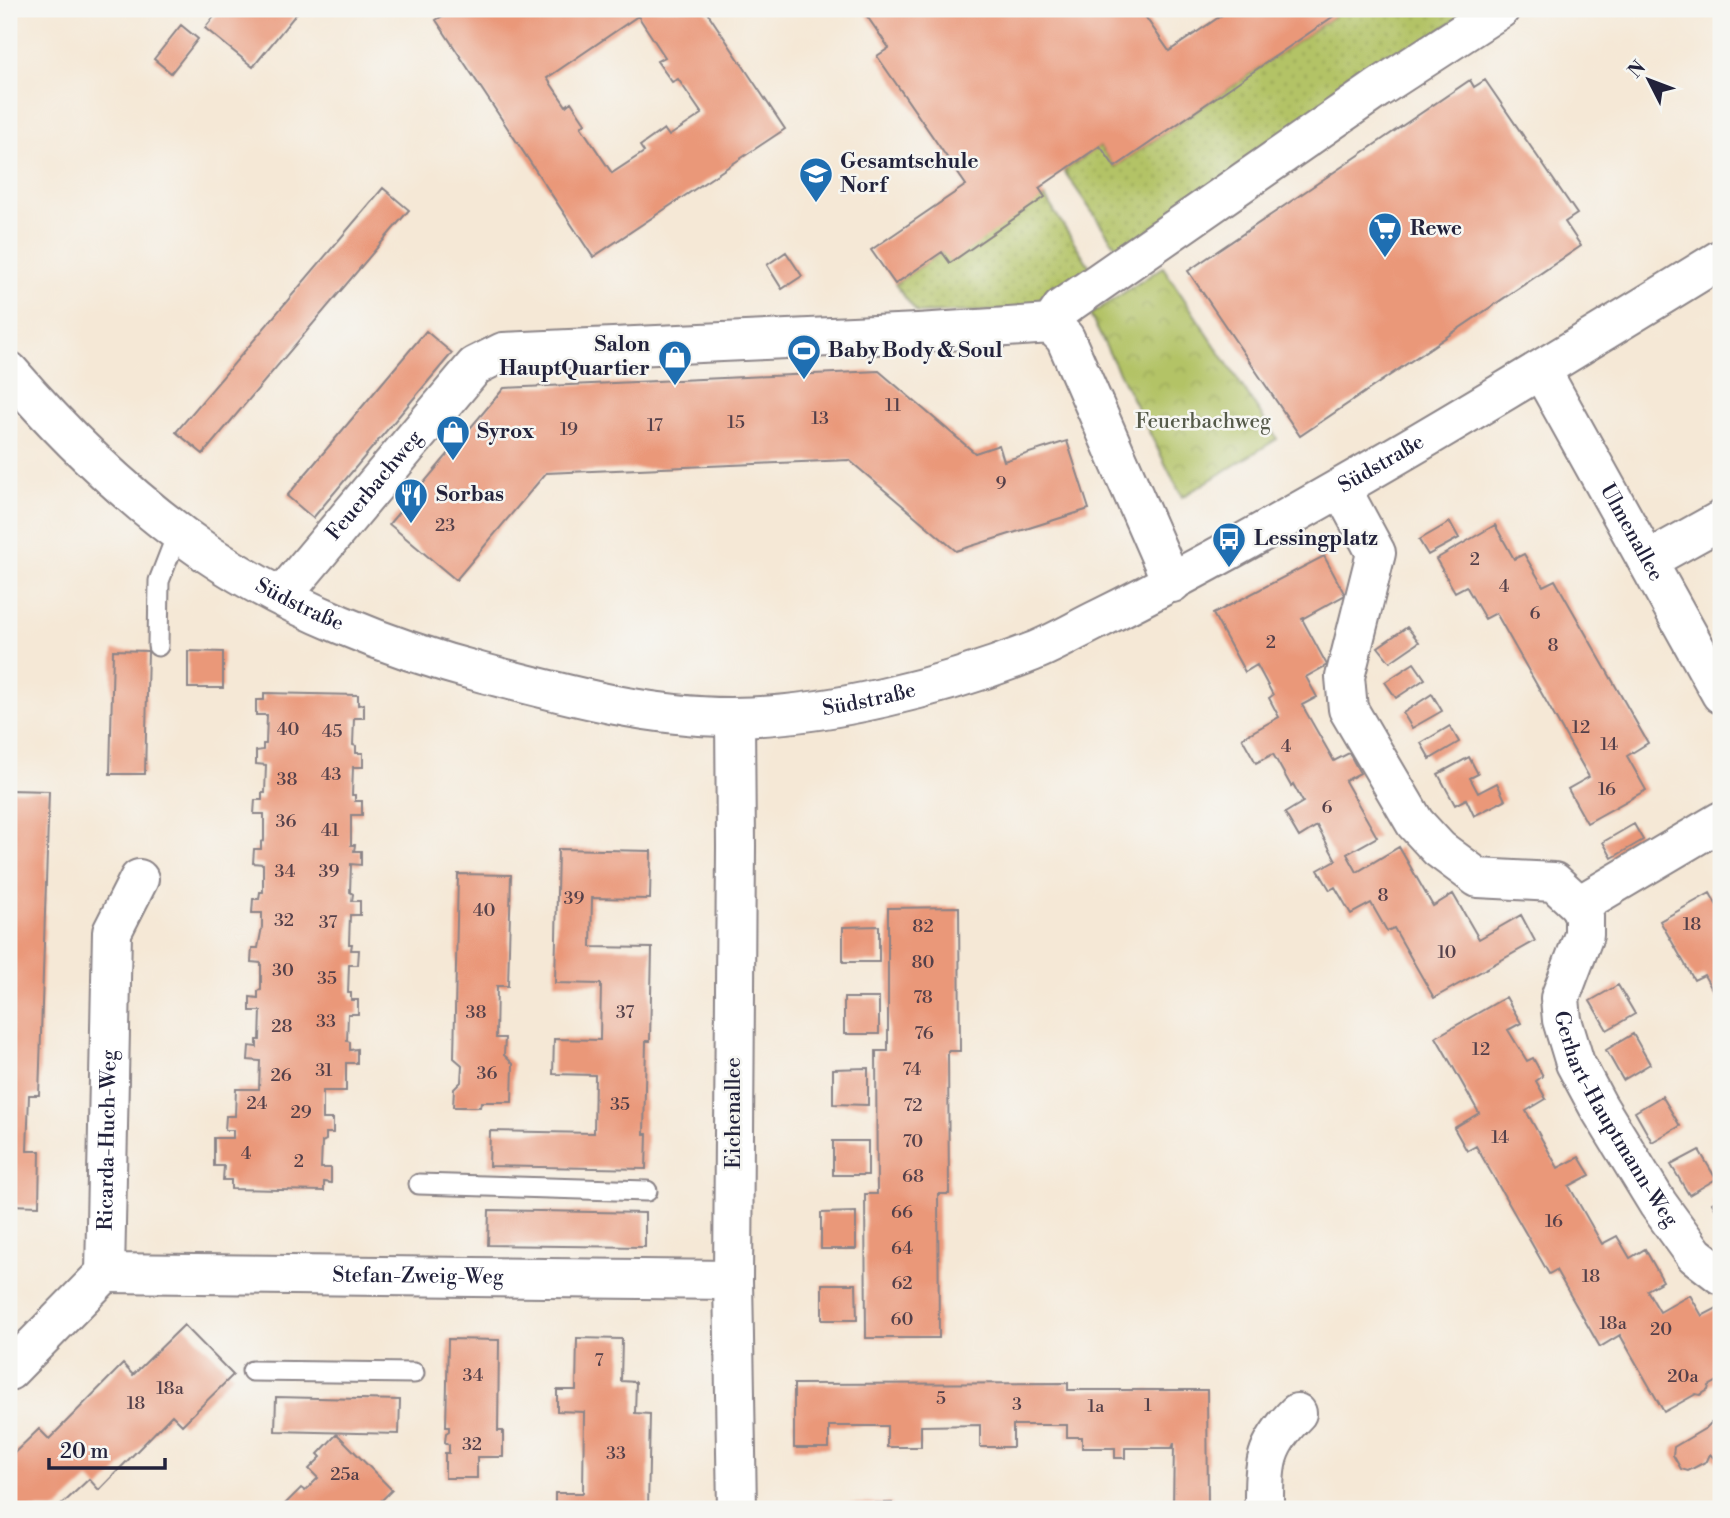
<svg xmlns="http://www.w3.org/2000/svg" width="1730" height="1518" viewBox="0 0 1730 1518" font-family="'Libre Bodoni',serif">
	<defs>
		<pattern id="grass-dots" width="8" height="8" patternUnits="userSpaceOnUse" patternTransform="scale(1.75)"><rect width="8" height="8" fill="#b3c366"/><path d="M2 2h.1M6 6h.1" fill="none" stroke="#9aa759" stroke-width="1.8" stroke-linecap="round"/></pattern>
		<pattern id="park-crowns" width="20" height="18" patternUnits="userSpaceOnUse" patternTransform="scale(1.75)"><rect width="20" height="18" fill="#b3c366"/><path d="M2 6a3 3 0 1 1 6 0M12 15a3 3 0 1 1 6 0" fill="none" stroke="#9aa759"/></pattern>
	</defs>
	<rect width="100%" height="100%" fill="#f6f6f2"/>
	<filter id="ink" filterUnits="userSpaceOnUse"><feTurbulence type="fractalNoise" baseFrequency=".0143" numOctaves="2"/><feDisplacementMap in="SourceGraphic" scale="14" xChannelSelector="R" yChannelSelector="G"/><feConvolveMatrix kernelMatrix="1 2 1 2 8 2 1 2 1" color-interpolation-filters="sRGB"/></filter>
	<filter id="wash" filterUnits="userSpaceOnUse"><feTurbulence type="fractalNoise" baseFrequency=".00686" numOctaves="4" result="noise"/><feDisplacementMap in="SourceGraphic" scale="28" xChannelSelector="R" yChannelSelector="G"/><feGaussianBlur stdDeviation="1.57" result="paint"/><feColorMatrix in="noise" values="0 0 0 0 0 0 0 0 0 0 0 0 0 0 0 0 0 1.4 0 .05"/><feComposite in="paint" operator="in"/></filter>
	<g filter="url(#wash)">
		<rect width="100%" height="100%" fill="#f5e8d6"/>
		<!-- grass -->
		<path fill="url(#grass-dots)" stroke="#6a7250" stroke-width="2" d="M 1344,9 L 1471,9 L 1119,251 L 1064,171 L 1100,146 L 1115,167 Z
			M 1045,197 L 1092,270 L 1030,310 L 917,313 L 895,284 L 942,252 Z"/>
		<!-- park -->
		<path fill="url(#park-crowns)" stroke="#6a7250" stroke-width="2" d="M 1163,267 L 1277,439 L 1182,497 L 1090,315 Z"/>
		<g id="blocks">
			<!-- building -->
			<path fill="#ea9879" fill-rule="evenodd" d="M 220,9 L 292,9 L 297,13 L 253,67 L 205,28 Z
				M 454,9 L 705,9 L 785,129 L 593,257 L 436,20 ZM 638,16 L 665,57 L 657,61 L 672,82 L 678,79 L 702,114 L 669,136 L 664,129 L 640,146 L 644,152 L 612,173 L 581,127 L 585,123 L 571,102 L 566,106 L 547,78 Z
				M 862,9 L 1140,9 L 1169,51 L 1231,9 L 1344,9 L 1115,167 L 1100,146 L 1039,188 L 1045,197 L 950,263 L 942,252 L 895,284 L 871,250 L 966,185 L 877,56 L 889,48 Z
				M 181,25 L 198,39 L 171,73 L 154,59 Z
				M 1470,80 L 1474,87 L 1485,80 L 1577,214 L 1565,222 L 1581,246 L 1300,436 L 1188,271 Z
				M 383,188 L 409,210 L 203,454 L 176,432 Z
				M 786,252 L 802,276 L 782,289 L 767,265 Z
				M 426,331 L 452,353 L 313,518 L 287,496 Z
				M 879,371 L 975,453 L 999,445 L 1004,461 L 1067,441 L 1089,509 L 956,551 L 849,460 L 546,473 L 456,580 L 389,524 L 504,388 Z
				M 1450,522 L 1459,538 L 1428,555 L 1419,540 Z
				M 1495,525 L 1514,559 L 1524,554 L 1543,586 L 1555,580 L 1648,743 L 1627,756 L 1646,790 L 1587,823 L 1568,789 L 1589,777 L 1496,613 L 1485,619 L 1466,586 L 1455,592 L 1436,559 Z
				M 1324,556 L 1345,595 L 1302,619 L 1327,665 L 1306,677 L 1317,697 L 1302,705 L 1334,761 L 1349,753 L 1360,773 L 1345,781 L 1377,837 L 1347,854 L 1357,872 L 1399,847 L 1433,906 L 1453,894 L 1479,939 L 1521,915 L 1535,941 L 1434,998 L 1394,928 L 1387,931 L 1371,903 L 1351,914 L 1335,887 L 1330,890 L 1318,870 L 1336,860 L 1317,826 L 1299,837 L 1285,813 L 1303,802 L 1293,784 L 1291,786 L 1273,754 L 1256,763 L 1242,738 L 1279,717 L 1269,698 L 1273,695 L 1257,665 L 1245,672 L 1213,614 Z
				M 1407,627 L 1419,642 L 1390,662 L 1378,647 Z
				M 113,650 L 148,651 L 145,774 L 110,774 Z
				M 188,651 L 223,652 L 223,688 L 188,688 Z
				M 1414,663 L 1425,679 L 1396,698 L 1385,682 Z
				M 264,693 L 358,695 L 358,705 L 364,704 L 364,718 L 354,718 L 353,745 L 356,746 L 356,753 L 363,753 L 363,767 L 353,767 L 352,795 L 355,795 L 355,801 L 362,801 L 362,815 L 351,815 L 351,845 L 355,845 L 354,851 L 361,851 L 361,865 L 351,864 L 350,892 L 353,894 L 352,901 L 360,901 L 360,915 L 350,915 L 349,944 L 352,944 L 351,950 L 359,950 L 358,965 L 349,965 L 348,993 L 351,993 L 351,1000 L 358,1000 L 358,1014 L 348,1014 L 347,1041 L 350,1042 L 350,1050 L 357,1049 L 357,1063 L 346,1063 L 346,1091 L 323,1091 L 323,1119 L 333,1119 L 333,1133 L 326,1133 L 326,1140 L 322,1142 L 321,1168 L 331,1168 L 331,1183 L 324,1182 L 324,1191 L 231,1189 L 231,1180 L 223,1180 L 224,1166 L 214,1166 L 214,1138 L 233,1138 L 233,1130 L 225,1130 L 226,1116 L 235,1116 L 236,1089 L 259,1089 L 260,1061 L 248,1060 L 249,1046 L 257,1047 L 257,1040 L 260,1040 L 261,1011 L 250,1011 L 250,997 L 258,998 L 258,991 L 261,990 L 261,963 L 251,962 L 252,948 L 258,948 L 262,927 L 262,913 L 252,913 L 253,899 L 259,899 L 260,892 L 263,892 L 263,864 L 253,863 L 254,849 L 261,849 L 261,842 L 264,841 L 264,814 L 254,814 L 255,800 L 262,800 L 262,793 L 265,793 L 266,765 L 256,764 L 256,751 L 263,750 L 263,744 L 266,744 L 267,715 L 256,715 L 256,700 L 264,700 Z
				M 1432,694 L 1442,711 L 1412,728 L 1403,713 Z
				M 1450,726 L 1459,742 L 1430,759 L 1421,743 Z
				M 1469,757 L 1478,774 L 1470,778 L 1478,793 L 1497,783 L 1505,800 L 1474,816 L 1466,799 L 1455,805 L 1438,774 Z
				M 9,790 L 49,791 L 39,1095 L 29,1095 L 27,1151 L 40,1151 L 39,1206 L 9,1205 Z
				M 1634,824 L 1643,840 L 1612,858 L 1603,842 Z
				M 558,849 L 651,851 L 650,899 L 592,898 L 591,947 L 652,948 L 650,1041 L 646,1041 L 644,1134 L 647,1134 L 646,1169 L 489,1166 L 490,1131 L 594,1133 L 595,1075 L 553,1074 L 554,1039 L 600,1040 L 601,984 L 555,983 Z
				M 458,874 L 511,875 L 508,986 L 497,986 L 496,1038 L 505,1038 L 504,1055 L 513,1064 L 512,1102 L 481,1102 L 480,1107 L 453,1107 L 454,1089 L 461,1082 L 462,1065 L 454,1058 Z
				M 1710,893 L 1721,913 L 1721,1005 L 1704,975 L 1694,980 L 1660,921 Z
				M 959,907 L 960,1051 L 948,1051 L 949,1194 L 938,1194 L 939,1338 L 866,1338 L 865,1194 L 877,1194 L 876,1051 L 888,1051 L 888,908 Z
				M 879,926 L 879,962 L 843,962 L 843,927 Z
				M 1618,985 L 1635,1014 L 1607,1030 L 1590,1001 Z
				M 1506,997 L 1521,1023 L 1508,1030 L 1527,1061 L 1533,1058 L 1543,1076 L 1536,1081 L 1546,1099 L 1526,1111 L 1558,1168 L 1579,1157 L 1590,1175 L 1569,1186 L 1602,1244 L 1617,1236 L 1630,1258 L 1645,1249 L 1663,1281 L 1647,1290 L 1660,1312 L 1690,1295 L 1702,1316 L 1717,1308 L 1721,1314 L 1721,1379 L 1709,1386 L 1708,1390 L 1700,1395 L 1696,1394 L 1664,1412 L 1620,1335 L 1600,1347 L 1556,1270 L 1549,1274 L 1476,1146 L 1467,1151 L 1454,1128 L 1479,1113 L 1436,1037 Z
				M 844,998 L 879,998 L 879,1034 L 844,1034 Z
				M 1633,1034 L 1650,1064 L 1623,1080 L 1606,1050 Z
				M 868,1068 L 868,1105 L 833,1104 L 833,1069 Z
				M 1662,1096 L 1680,1126 L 1652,1142 L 1635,1112 Z
				M 833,1141 L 868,1141 L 868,1175 L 833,1175 Z
				M 1699,1150 L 1716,1179 L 1689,1195 L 1671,1165 Z
				M 1721,1197 L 1721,1219 L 1712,1203 Z
				M 489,1210 L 645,1213 L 645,1247 L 488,1245 Z
				M 856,1212 L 856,1249 L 821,1249 L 821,1213 Z
				M 822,1284 L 856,1284 L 857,1320 L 822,1320 Z
				M 184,1325 L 233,1375 L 182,1425 L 172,1415 L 99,1490 L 89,1479 L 57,1509 L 9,1509 L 9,1458 L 39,1429 L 49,1439 L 123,1364 L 133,1375 Z
				M 577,1338 L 622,1339 L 621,1381 L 636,1382 L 635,1413 L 650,1414 L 648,1509 L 555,1509 L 555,1493 L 583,1493 L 584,1412 L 557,1411 L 557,1390 L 576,1390 Z
				M 448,1339 L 499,1340 L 498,1431 L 503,1431 L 503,1457 L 477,1457 L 477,1478 L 445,1478 L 445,1453 L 449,1453 L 449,1445 L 445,1442 L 446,1433 L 449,1431 L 449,1427 L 446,1427 Z
				M 1068,1383 L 1068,1390 L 1207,1390 L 1208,1509 L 1173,1509 L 1174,1443 L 1172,1448 L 1125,1448 L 1125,1458 L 1115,1458 L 1115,1448 L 1082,1448 L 1082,1437 L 1067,1437 L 1067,1425 L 1013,1425 L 1013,1447 L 980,1447 L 980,1425 L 921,1426 L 921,1447 L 887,1447 L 887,1426 L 829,1426 L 829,1448 L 794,1448 L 794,1384 Z
				M 276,1397 L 400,1400 L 399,1434 L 275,1431 Z
				M 1714,1420 L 1716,1423 L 1721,1420 L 1721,1466 L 1710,1454 L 1707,1461 L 1688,1471 L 1681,1469 L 1673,1455 L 1674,1447 L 1706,1428 Z
				M 337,1434 L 392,1490 L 376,1506 L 379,1509 L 280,1509 L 301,1488 L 305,1491 L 318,1478 L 309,1469 L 321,1457 L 318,1454 Z
				M 892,1503 L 892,1509 L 811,1509 L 811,1504 Z"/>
		</g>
	</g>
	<g filter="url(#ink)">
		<use href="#blocks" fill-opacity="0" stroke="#8c8588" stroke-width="2"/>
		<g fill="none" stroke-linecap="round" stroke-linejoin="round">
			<!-- lane casing -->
			<g stroke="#8c8588" stroke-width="23">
				<path id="lane" d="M 158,646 L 159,581 L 178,532
					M 419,1184 L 647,1191
					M 252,1371 L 414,1373"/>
			</g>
			<!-- street casing -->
			<g stroke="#8c8588" stroke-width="42">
				<g id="street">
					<path d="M 1051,324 L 1062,308 L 1377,89 L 1500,9"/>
					<path id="s1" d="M 1541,370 L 1721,694"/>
					<path id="s2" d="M 9,371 C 68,440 134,503 208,554 C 286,607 391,649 483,673 C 564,694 646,717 730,717 C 826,717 943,687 1032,652 C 1055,643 1078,629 1101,618 C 1165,586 1227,552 1289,517 C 1435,435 1578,347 1721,259"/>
					<path d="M 1341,488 L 1376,553 L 1345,677 L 1348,709 L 1415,823 L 1439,849 L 1478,878 L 1554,882 L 1579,905 L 1721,821"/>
					<path d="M 1647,561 L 1721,520"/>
					<path id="s3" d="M 282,596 L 475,366 L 503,352 L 918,333 L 1051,324 L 1065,338 L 1172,583"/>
					<path d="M 735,717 L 736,846 L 733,1280 L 737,1509"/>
					<path id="s4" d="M 1579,905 L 1584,916 L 1584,935 L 1560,998 L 1562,1020 L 1575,1063 L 1598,1106 L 1658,1204 L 1695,1255 L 1721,1275"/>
					<path id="s5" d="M 105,1273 L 733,1280"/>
					<path id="s6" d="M 9,1371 L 105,1273 L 112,932 L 139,879"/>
					<path d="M 1264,1509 C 1264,1464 1263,1447 1297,1413"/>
				</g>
			</g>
			<!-- lane -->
			<use href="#lane" stroke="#fff" stroke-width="19"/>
			<!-- street -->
			<use href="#street" stroke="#fff" stroke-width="38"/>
		</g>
	</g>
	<!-- icons -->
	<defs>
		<g id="school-pin" transform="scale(1.75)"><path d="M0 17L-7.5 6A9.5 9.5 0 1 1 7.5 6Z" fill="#1f6fb2" stroke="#f6f6f2"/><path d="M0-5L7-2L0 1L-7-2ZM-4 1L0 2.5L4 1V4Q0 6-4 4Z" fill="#fff"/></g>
		<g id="supermarket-pin" transform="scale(1.75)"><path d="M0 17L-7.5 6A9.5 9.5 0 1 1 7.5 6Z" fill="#1f6fb2" stroke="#f6f6f2"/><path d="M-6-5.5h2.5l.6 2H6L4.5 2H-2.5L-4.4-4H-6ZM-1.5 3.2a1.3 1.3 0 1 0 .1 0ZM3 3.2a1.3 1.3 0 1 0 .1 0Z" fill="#fff"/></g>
		<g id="stadium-pin" transform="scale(1.75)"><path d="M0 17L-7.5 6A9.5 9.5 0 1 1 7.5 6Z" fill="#1f6fb2" stroke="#f6f6f2"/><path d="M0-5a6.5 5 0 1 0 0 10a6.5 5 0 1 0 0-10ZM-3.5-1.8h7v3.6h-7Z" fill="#fff"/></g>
		<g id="shop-pin" transform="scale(1.75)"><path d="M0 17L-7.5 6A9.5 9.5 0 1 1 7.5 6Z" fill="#1f6fb2" stroke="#f6f6f2"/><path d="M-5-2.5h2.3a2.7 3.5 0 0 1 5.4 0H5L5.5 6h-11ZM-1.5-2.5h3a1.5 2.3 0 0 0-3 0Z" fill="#fff"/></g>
		<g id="restaurant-pin" transform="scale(1.75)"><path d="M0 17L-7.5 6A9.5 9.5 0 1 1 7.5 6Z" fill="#1f6fb2" stroke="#f6f6f2"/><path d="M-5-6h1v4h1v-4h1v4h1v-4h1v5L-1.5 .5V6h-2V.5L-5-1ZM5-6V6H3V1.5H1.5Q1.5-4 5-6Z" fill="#fff"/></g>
		<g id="bus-pin" transform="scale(1.75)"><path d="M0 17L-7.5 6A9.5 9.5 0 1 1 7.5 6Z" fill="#1f6fb2" stroke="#f6f6f2"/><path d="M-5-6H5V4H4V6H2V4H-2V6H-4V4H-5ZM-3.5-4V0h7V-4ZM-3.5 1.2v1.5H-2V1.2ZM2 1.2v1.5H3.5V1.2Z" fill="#fff"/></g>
	</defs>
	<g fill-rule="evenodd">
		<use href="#school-pin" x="816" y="174"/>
		<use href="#supermarket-pin" x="1385" y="229"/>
		<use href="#stadium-pin" x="804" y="351"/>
		<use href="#shop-pin" x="675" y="357"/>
		<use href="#shop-pin" x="453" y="432"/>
		<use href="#restaurant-pin" x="411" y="495"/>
		<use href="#bus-pin" x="1229" y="539"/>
	</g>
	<g text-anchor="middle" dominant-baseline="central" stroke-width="5" stroke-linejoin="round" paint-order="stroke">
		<!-- number labels -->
		<g font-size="18" fill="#54404a">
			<text x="893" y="405">11</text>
			<text x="820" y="418">13</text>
			<text x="736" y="422">15</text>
			<text x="655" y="425">17</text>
			<text x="569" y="429">19</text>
			<text x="1001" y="483">9</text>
			<text x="445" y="525">23</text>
			<text x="1475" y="559">2</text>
			<text x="1504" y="586">4</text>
			<text x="1535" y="613">6</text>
			<text x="1271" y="642">2</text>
			<text x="1553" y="645">8</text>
			<text x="1581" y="727">12</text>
			<text x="288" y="729">40</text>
			<text x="332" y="731">45</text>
			<text x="1609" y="744">14</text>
			<text x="1286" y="746">4</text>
			<text x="331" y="774">43</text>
			<text x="287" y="779">38</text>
			<text x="1607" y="789">16</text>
			<text x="1327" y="807">6</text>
			<text x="286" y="821">36</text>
			<text x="330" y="830">41</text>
			<text x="285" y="871">34</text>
			<text x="329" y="871">39</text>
			<text x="1383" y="895">8</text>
			<text x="574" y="898">39</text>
			<text x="484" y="910">40</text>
			<text x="284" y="920">32</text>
			<text x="328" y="922">37</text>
			<text x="1692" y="924">18</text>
			<text x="923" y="926">82</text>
			<text x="1447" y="952">10</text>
			<text x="923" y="962">80</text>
			<text x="283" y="970">30</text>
			<text x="327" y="978">35</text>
			<text x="923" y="997">78</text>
			<text x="476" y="1012">38</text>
			<text x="625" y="1012">37</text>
			<text x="326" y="1021">33</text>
			<text x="282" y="1026">28</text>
			<text x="924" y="1033">76</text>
			<text x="1481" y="1049">12</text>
			<text x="912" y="1069">74</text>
			<text x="324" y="1070">31</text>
			<text x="487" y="1073">36</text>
			<text x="281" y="1075">26</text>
			<text x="257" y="1103">24</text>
			<text x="620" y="1104">35</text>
			<text x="913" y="1105">72</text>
			<text x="301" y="1112">29</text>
			<text x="1500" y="1137">14</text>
			<text x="913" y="1141">70</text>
			<text x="246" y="1153">4</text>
			<text x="299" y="1161">2</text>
			<text x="913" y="1176">68</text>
			<text x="902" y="1212">66</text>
			<text x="1554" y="1221">16</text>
			<text x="902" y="1248">64</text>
			<text x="1591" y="1276">18</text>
			<text x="902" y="1283">62</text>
			<text x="902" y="1319">60</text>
			<text x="1613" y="1323">18a</text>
			<text x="1661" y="1329">20</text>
			<text x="599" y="1360">7</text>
			<text x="473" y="1375">34</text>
			<text x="1683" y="1376">20a</text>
			<text x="170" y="1388">18a</text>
			<text x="941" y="1398">5</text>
			<text x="136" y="1403">18</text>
			<text x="1017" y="1404">3</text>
			<text x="1148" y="1405">1</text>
			<text x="1096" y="1406">1a</text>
			<text x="472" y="1444">32</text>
			<text x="616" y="1453">33</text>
			<text x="345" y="1474">25a</text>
		</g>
		<!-- poi labels -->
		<g font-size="21" font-weight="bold" fill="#22223b" stroke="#f6f6f2" text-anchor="start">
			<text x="840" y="162">Gesamtschule<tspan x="840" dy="24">Norf</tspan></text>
			<text x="1410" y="229">Rewe</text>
			<text x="650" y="345" text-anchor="end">Salon<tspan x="650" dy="24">HauptQuartier</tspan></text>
			<text x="828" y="351">Baby Body &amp; Soul</text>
			<text x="477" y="432">Syrox</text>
			<text x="436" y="495">Sorbas</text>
			<text x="1254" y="539">Lessingplatz</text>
		</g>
		<!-- park labels -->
		<g font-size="21" fill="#555a4a" stroke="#f6f6f2">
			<text x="1203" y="422">Feuerbachweg</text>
		</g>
		<!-- street labels -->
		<g font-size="21" fill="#22223b" stroke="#f6f6f2">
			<text stroke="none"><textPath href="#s2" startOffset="1531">Südstraße</textPath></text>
			<text stroke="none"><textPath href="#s3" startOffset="144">Feuerbachweg</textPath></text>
			<text stroke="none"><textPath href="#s1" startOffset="186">Ulmenallee</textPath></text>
			<text stroke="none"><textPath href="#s2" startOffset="376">Südstraße</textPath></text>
			<text stroke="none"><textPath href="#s2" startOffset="964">Südstraße</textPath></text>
			<text transform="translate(734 1113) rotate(-90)">Eichenallee</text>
			<text stroke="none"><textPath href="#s4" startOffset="233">Gerhart-Hauptmann-Weg</textPath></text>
			<text stroke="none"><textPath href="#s6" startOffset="270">Ricarda-Huch-Weg</textPath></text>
			<text stroke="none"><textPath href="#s5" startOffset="313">Stefan-Zweig-Weg</textPath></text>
		</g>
	</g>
	<!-- margin -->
	<rect width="1730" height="1518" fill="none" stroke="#f6f6f2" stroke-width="35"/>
	<!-- north arrow -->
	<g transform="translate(1649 80) rotate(312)" stroke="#f6f6f2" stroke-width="5" paint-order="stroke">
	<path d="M0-5L12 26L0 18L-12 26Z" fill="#22223b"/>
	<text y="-10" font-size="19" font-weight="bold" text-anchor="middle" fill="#22223b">N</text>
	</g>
	<!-- scale -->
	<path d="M49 1458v10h116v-10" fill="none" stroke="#22223b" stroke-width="3.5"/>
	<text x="60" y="1458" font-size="21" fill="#22223b" stroke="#f6f6f2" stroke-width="5" paint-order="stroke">20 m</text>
</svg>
